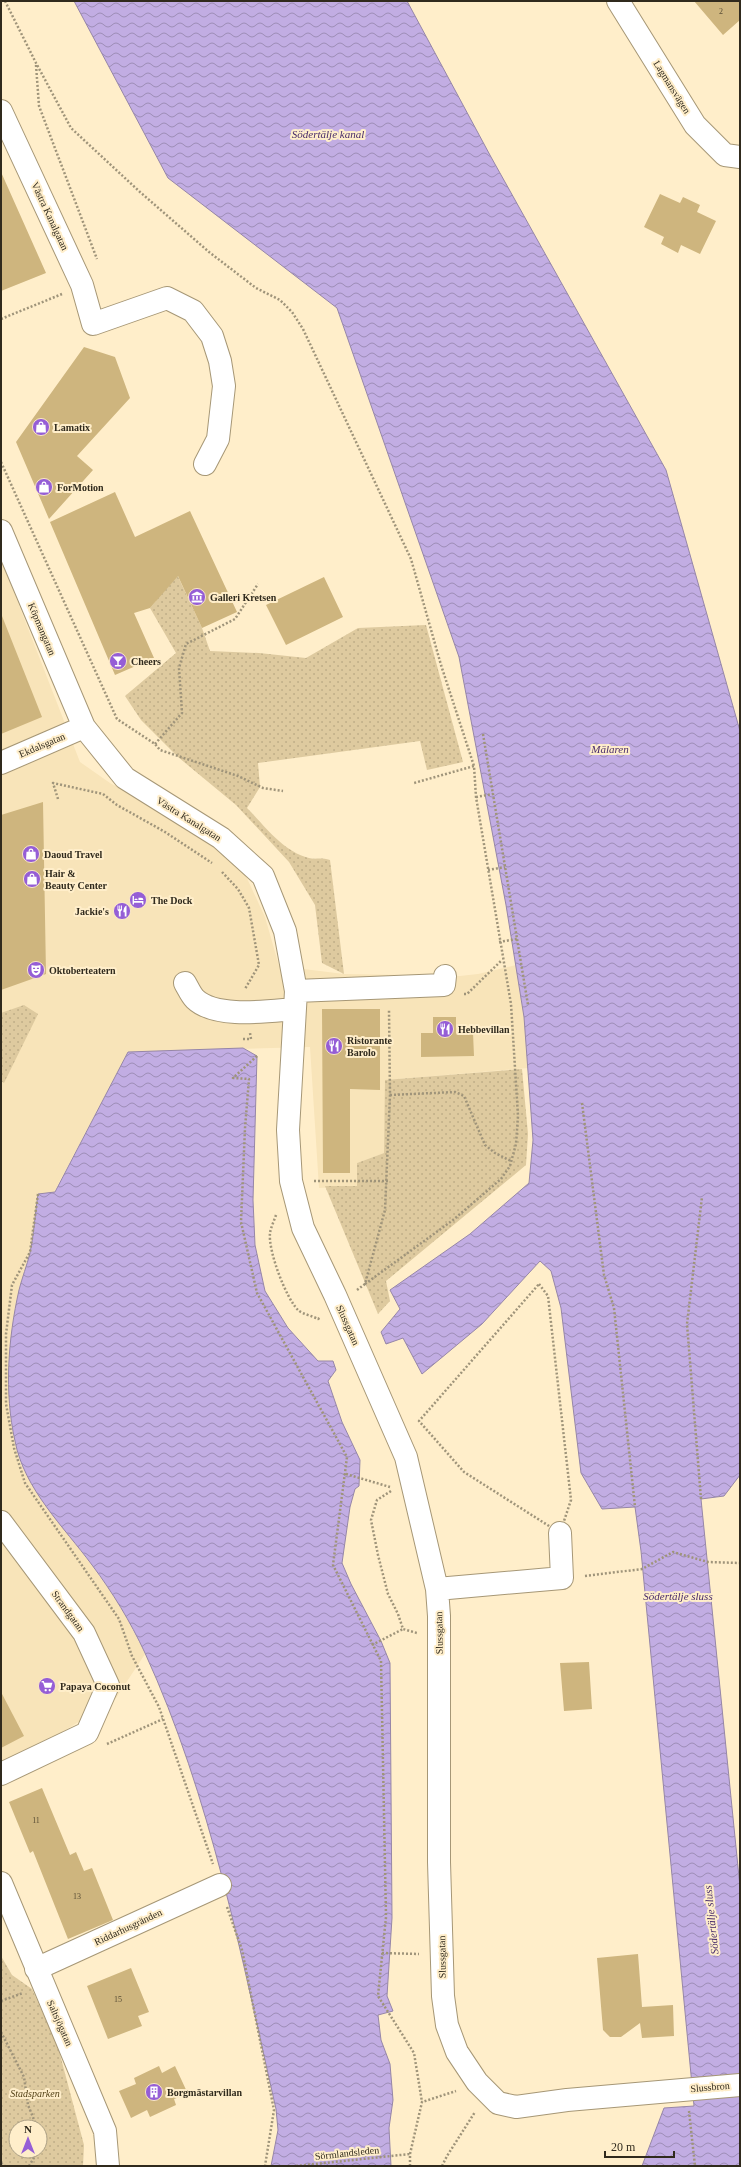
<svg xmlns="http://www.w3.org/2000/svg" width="741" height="2167" viewBox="0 0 741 2167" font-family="'Times New Roman',serif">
	<defs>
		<pattern id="grass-dots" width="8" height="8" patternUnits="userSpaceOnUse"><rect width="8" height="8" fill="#deca9f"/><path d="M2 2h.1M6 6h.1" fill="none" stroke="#bfae88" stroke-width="1.8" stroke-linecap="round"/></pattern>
		<pattern id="water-waves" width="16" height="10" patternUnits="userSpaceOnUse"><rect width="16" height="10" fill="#c2ade3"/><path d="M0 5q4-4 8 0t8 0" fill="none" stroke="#9e8db7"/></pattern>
	</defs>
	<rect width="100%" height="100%" fill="#ffeeca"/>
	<!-- built -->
	<path fill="#f8e4b9" d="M 1,559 L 80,762 L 110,783 L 205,835 L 245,874 L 265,917 L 279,966 L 344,974 L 460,976 L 478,974 L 516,965 L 524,1017 L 528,1068 L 386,1080 L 384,1153 L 357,1163 L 357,1186 L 319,1188 L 310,1047 L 128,1052 L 54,1192 L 30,1252 L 19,1291 L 15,1443 L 21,1465 L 33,1486 L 119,1603 L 145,1654 L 116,1698 L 36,1749 L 1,1764 Z"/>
	<!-- grass -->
	<path fill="url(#grass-dots)" fill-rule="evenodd" d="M 161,540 L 202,628 L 210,651 L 259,653 L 306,658 L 358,628 L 426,625 L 463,762 L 427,770 L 420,741 L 258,763 L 260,787 L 247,808 C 264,825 283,852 309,858 C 315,860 320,857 330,860 L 344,974 L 322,963 L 315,905 L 289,862 L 236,805 L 178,757 L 141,720 L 125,696 L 176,653 L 150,608 L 156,601 Z
		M 24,1005 L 38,1014 L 4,1083 L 1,1081 L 1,1013 Z
		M 522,1069 L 528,1134 L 526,1165 L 386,1281 L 390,1301 L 378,1314 L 325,1186 L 357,1186 L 357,1163 L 384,1153 L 385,1080 Z
		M 1,1956 L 12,1975 L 32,1989 L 58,2047 L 84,2145 L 83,2166 L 1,2166 ZM 16,2127 L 40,2127 L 40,2151 L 16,2151 Z"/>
	<!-- water -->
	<path fill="url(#water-waves)" stroke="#9686a8" d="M 74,1 L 407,1 L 491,157 L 666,470 L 740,731 L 740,1475 L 724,1496 L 701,1499 L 740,1887 L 740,2166 L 642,2166 L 664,2108 L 694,2106 L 641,1551 L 635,1507 L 602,1509 L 581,1473 L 561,1308 L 551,1271 L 540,1261 L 482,1324 L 422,1374 L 403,1338 L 386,1344 L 381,1332 L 400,1309 L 390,1290 L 470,1234 L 529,1183 L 533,1140 L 524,1017 L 506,905 L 459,657 L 337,308 L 168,178 Z
		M 243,1048 L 257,1056 L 253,1200 L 255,1245 L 265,1291 L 288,1328 L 318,1361 L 333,1361 L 336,1370 L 328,1381 L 342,1422 L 360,1460 L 359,1486 L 355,1489 L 350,1507 L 342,1563 L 351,1584 L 381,1641 L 390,1663 L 392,1918 L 387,1996 L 393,2011 L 378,2015 L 381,2040 L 390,2064 L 393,2100 L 389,2128 L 391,2166 L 271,2166 L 278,2130 L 276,2109 C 241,1955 211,1797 145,1653 C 130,1621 113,1593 92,1565 C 64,1527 24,1489 15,1441 C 4,1392 8,1339 19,1290 C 22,1278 27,1265 30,1253 C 34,1234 35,1214 38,1194 L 55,1192 L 128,1052 Z"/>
	<!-- building -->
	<path fill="#ceb57e" d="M 694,1 L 740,1 L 740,20 L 723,35 Z
		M 1,172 L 46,273 L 1,291 Z
		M 660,194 L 680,203 L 683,197 L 700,205 L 697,212 L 716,221 L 700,254 L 681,245 L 678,253 L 661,244 L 664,237 L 644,227 Z
		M 84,347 L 115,357 L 130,398 L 77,456 L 93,470 L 49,519 L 16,442 Z
		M 115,492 L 135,537 L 190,511 L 237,612 L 202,628 L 178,576 L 150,608 L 134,613 L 154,658 L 115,675 L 50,522 Z
		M 324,577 L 343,617 L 286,645 L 266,605 Z
		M 2,616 L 42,717 L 1,734 L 1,617 Z
		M 43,802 L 46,974 L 1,990 L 1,815 Z
		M 322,1009 L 380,1009 L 380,1090 L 350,1089 L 350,1173 L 323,1173 Z
		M 433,1017 L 456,1017 L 456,1033 L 473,1033 L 474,1056 L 421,1057 L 421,1033 L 433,1033 Z
		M 589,1662 L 592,1709 L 564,1711 L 560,1663 Z
		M 1,1692 L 24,1736 L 1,1748 Z
		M 42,1788 L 70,1855 L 76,1852 L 84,1871 L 92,1868 L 113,1920 L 68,1939 L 33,1851 L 30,1853 L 9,1802 Z
		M 638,1954 L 642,2007 L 673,2005 L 674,2036 L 642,2038 L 640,2023 L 621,2037 L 610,2037 L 603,2030 L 597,1958 Z
		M 131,1968 L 149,2012 L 138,2016 L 142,2026 L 108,2039 L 87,1986 Z
		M 159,2066 L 162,2073 L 175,2066 L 188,2094 L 174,2099 L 176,2105 L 150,2117 L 147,2110 L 131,2118 L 119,2091 L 136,2084 L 134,2078 Z"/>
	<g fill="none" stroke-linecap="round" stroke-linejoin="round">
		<!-- minor casing -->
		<g stroke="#a69776" stroke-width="24">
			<path id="minor" d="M 618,1 L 695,125 L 725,155 L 740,157
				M 1,111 L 82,285 L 93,324 L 167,298 L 193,311 L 212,336 L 220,361 L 224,386 L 218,439 L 205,464
				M 1,531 L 84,727 L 125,778 L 221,838 L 263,876 L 285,931 L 296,991 L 288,1130 L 291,1181 L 303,1228 L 335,1295 L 406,1457 L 437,1589 L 439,1616 L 439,1862 L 443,1996 L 447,2025 L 457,2052 L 477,2082 L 498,2103 L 516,2107 L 567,2100 L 740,2085
				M 1,763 L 84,727
				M 185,983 C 188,988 191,995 195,999 C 216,1019 268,1011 295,1009
				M 296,991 L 444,985 L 445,976
				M 1,1522 L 84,1633 L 108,1685 L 87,1733 L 1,1774
				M 437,1589 L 562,1578 L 560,1533
				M 1,1883 L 105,2131 L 108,2166
				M 36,1969 L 220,1885"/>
		</g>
		<!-- path -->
		<path stroke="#9f947a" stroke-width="2.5" stroke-dasharray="2 2" stroke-linecap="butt" d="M 5,1 L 36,63 L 71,128 L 140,192 L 209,252 L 256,288 L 280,300 L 292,312 L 303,329 L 411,559 L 441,665 L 474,766
			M 36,65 L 39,106 L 97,259
			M 1,319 L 62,294
			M 1,462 L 117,719 L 155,744 L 160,750 L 238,776 L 263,788 L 283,791
			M 483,734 L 528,1005
			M 155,744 L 182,713 L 179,668 L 186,644 L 235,619 L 258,584
			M 476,797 L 493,794
			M 58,799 L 53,783 L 103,794 L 117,805 L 165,832 L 212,863
			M 488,870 L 505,867
			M 222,872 L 238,889 L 249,908 L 259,965 L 245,989
			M 499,942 L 517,939
			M 464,994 L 467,994 L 502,960
			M 243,1039 L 251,1039 L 250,1033
			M 257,1056 L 233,1078 L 249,1079 L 245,1128 L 241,1222 L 257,1293 L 347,1457 L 333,1565 L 381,1661 L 386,1917 L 378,1996 L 414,2053 L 422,2102
			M 390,1095 L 455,1092 L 464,1096 L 485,1145 L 495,1153 L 511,1161
			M 582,1103 L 604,1275 L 614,1308 L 635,1507
			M 314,1181 L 388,1181
			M 38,1194 L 30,1252 L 12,1285 L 6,1334 L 6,1404 L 14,1448 L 25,1483 L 119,1619 L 132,1656 L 159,1707 L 213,1864
			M 276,1215 C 274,1221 271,1227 270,1233 C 268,1251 286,1298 298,1310 C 302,1314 313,1316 318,1319 L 321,1317
			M 365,1284 L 453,1220 L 501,1179 L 510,1166 L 516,1144 L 518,1116 L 511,1004 L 476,797 L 474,766 L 414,783
			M 539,1284 L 548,1296 L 571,1500 L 560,1533 L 464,1472 L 419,1421 Z
			M 357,1290 L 365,1284 L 385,1210 L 390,1095 L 389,1010
			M 346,1474 L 390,1487
			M 391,1491 L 377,1500 L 371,1520 L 378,1555 L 388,1594 L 398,1614 L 403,1629 L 417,1633
			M 701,1499 L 687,1324 L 702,1197
			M 585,1576 L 642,1569 L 673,1552 L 708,1562 L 740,1563
			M 372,1645 L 403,1629
			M 107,1744 L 163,1719
			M 227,1907 L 242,1950 L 274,2110 L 265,2166
			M 382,1953 L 419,1954
			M 1,2001 L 23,1993
			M 1,2032 L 24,2077 L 28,2105 L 37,2127
			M 689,2111 L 695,2166
			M 1,2163 L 5,2166
			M 29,2166 L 38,2151
			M 296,2166 L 410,2154
			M 410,2166 L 410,2154 L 422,2102 L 456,2091
			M 442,2166 L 447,2156 L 475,2112"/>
		<!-- minor -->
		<use href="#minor" stroke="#fff" stroke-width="22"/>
	</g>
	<!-- icons -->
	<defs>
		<g id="shop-disc" transform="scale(0.9)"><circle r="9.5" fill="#955ed6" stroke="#ffeeca"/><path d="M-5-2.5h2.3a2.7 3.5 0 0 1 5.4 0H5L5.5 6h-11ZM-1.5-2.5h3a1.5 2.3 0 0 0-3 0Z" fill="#fff"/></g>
		<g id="museum-disc" transform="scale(0.9)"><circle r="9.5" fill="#955ed6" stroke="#ffeeca"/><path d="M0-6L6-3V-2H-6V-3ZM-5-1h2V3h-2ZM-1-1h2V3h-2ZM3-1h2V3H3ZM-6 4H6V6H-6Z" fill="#fff"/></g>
		<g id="bar-disc" transform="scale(0.9)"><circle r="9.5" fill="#955ed6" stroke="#ffeeca"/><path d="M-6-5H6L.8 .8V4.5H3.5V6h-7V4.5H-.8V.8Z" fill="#fff"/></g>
		<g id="hotel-disc" transform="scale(0.9)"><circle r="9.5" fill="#955ed6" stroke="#ffeeca"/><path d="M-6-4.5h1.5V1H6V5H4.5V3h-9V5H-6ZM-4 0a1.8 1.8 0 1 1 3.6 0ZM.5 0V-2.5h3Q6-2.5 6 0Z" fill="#fff"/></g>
		<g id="restaurant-disc" transform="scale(0.9)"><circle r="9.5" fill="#955ed6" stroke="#ffeeca"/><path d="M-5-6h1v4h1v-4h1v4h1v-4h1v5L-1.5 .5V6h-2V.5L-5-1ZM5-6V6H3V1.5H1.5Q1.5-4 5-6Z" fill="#fff"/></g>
		<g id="theatre-disc" transform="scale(0.9)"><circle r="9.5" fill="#955ed6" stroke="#ffeeca"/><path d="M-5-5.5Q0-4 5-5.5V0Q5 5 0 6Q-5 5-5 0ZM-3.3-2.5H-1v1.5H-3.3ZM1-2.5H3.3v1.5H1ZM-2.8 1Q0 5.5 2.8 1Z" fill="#fff"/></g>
		<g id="supermarket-disc" transform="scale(0.9)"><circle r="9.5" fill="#955ed6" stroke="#ffeeca"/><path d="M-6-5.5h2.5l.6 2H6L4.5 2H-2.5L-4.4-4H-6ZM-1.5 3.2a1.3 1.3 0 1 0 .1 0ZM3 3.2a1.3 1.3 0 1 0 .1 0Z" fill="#fff"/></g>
		<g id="building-disc" transform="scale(0.9)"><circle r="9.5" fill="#955ed6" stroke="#ffeeca"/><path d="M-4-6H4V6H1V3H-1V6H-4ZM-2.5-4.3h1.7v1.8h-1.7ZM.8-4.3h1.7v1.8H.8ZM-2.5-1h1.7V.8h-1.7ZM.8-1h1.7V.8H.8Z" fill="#fff"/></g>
	</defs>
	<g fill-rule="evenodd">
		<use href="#shop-disc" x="41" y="427"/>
		<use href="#shop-disc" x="44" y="487"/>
		<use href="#museum-disc" x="197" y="597"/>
		<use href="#bar-disc" x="118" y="661"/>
		<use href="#shop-disc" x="31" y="854"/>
		<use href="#shop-disc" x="32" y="879"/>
		<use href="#hotel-disc" x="138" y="900"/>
		<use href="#restaurant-disc" x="122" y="911"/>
		<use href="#theatre-disc" x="36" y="970"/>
		<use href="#restaurant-disc" x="445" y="1029"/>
		<use href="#restaurant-disc" x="334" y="1046"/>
		<use href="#supermarket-disc" x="47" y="1686"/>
		<use href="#building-disc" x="154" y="2092"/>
	</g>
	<g text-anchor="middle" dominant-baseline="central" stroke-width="4" stroke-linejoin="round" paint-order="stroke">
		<!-- number labels -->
		<g font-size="8" fill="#584d35">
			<text x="721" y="11">2</text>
			<text x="36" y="1820">11</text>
			<text x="77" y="1896">13</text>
			<text x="118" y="1999">15</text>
		</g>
		<!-- street labels -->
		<g font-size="10" fill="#302a1d" stroke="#ffeeca">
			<text transform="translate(672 87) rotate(58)">Lagmansvägen</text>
			<text transform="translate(50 216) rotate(65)">Västra Kanalgatan</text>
			<text transform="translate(42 629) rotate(67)">Köpmangatan</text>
			<text transform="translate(42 745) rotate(-23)">Ekdalsgatan</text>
			<text transform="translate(189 819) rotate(32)">Västra Kanalgatan</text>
			<text transform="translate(348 1325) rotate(66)">Slussgatan</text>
			<text transform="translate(68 1611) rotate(54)">Strandgatan</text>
			<text transform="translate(439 1633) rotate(-91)">Slussgatan</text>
			<text transform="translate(128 1927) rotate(-25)">Riddarhusgränden</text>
			<text transform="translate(442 1957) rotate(-91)">Slussgatan</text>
			<text transform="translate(60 2023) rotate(66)">Saltsjögatan</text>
			<text transform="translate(710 2087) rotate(-5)">Slussbron</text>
			<text transform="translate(347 2153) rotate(-6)">Sörmlandsleden</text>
		</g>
		<!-- poi labels -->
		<g font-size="10" font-weight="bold" fill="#302a1d" stroke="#ffeeca" text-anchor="start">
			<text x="54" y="427">Lamatix</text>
			<text x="57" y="487">ForMotion</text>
			<text x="210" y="597">Galleri Kretsen</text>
			<text x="131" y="661">Cheers</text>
			<text x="44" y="854">Daoud Travel</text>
			<text x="45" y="873">Hair &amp;<tspan x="45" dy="12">Beauty Center</tspan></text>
			<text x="151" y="900">The Dock</text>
			<text x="109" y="911" text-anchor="end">Jackie's</text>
			<text x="49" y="970">Oktoberteatern</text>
			<text x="458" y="1029">Hebbevillan</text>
			<text x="347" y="1040">Ristorante<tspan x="347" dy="12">Barolo</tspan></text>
			<text x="60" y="1686">Papaya Coconut</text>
			<text x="167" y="2092">Borgmästarvillan</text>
		</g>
		<!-- park labels -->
		<g font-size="10" font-style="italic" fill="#544217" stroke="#ffeeca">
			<text x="35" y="2093">Stadsparken</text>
		</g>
		<!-- water labels -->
		<g font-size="11" font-style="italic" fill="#482b6a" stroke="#ffeeca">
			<text x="328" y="134">Södertälje kanal</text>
			<text x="610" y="749">Mälaren</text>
			<text x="678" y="1596">Södertälje sluss</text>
			<text transform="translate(711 1920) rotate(-96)">Södertälje sluss</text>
		</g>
	</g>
	<!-- border -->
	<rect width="741" height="2167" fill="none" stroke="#302a1d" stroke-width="4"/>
	<!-- north arrow -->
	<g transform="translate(28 2139)"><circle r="19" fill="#ffeeca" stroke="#aca085"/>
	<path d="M0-3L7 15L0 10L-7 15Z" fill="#955ed6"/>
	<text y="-6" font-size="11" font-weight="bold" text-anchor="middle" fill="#302a1d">N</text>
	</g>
	<!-- scale -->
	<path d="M605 2151v6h69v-6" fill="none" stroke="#302a1d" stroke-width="2"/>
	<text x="611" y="2151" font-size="12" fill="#302a1d" stroke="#ffeeca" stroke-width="3" paint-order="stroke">20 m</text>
</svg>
